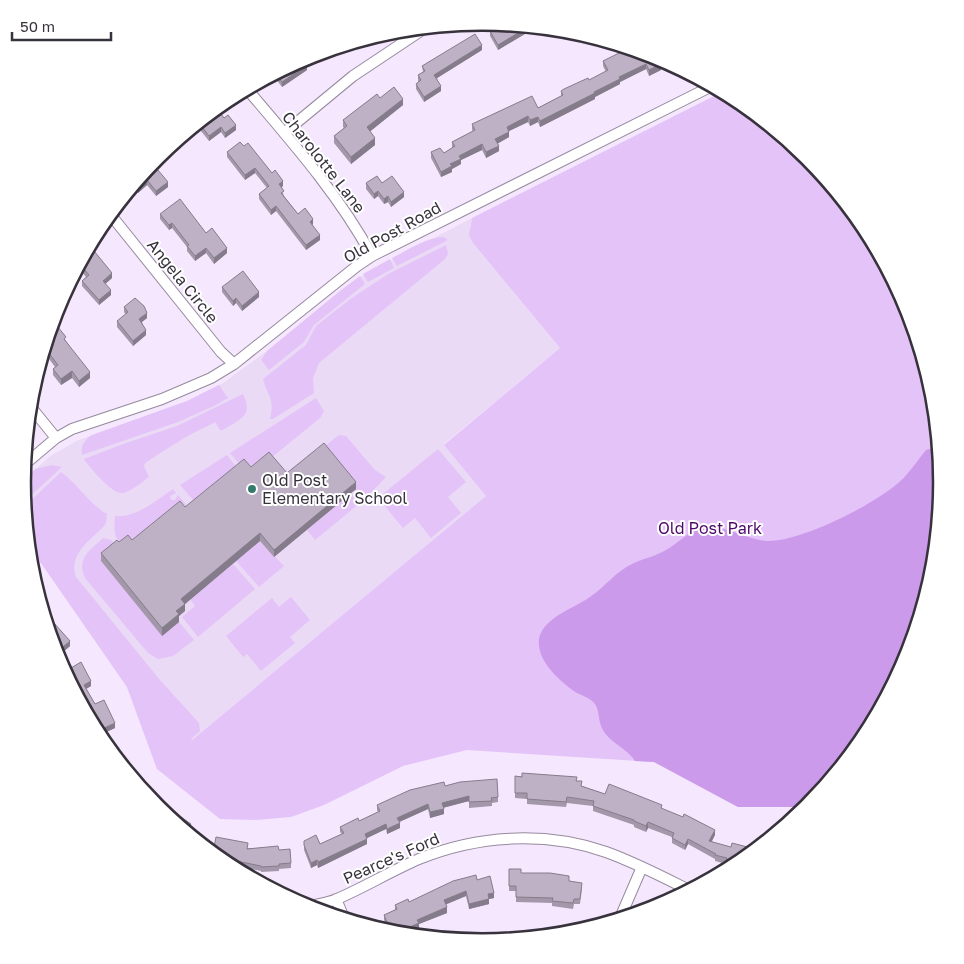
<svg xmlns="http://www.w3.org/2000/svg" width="964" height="964" viewBox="0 0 964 964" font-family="'Golos Text',sans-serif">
	<rect width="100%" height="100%" fill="#f5e7fe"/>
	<!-- built -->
	<path fill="#ebdaf6" d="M 472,218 L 470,226 L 473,243 L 560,348 L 444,444 L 486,496 L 157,769 L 127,687 L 41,563 L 30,554 L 23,481 L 49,457 L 76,441 L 187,401 L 223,383 L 267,351 L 340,291 L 363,275 Z"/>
	<!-- green -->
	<path fill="#e4c3f8" d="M 722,92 L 738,100 L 807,157 L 864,227 L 907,306 L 933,393 L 941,482 L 933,572 L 906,658 L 864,738 L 807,807 L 738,807 L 654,762 L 467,750 L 403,766 L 324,805 L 291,817 L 256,820 L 220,819 L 157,769 L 127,687 L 41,563 L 30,554 L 25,506 L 61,472 C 78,484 89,504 107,514 L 106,523 L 104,526 C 90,541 68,554 76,577 L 160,680 L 199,723 L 200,731 L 191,739 L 192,740 L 486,496 L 444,445 L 560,348 L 473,243 L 469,235 L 472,218 Z
		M 443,237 L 448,240 L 397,266 L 392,258 C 408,250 425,238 443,237 Z
		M 446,245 L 448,254 L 445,259 L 319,363 L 313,378 L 314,393 L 273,419 L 270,419 C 275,397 268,398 263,379 L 306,345 L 316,326 L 349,300 L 388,274 Z
		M 390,259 L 394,268 L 368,282 L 363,274 Z
		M 360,276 L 365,284 L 314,325 L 304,342 L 269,370 L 261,360 L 267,351 L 340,291 Z
		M 219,385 L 228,398 L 214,406 L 178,422 L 82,455 C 80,447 85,439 92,435 L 187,401 Z
		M 243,394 C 254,416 240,419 223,430 L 220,430 L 215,422 C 205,428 196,431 186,437 C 172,445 159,454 145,463 L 144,466 L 149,477 C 142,482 131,492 122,493 C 112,494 90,468 84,459 L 126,443 L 177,426 Z
		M 316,398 L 324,411 L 320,418 L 266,462 L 254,467 L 248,465 L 241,466 L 230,453 Z
		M 339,435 L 346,436 L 375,470 L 386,477 L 363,501 L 321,449 Z
		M 438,449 L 466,482 L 448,497 L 461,513 L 431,538 L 415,518 L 403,528 L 378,498 Z
		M 227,455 L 238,469 L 194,501 L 180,485 Z
		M 52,465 L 62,467 L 24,502 L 23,481 L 35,469 Z
		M 173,489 L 176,493 L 170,496 L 171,500 L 175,500 L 178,495 L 186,505 L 132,548 C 113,541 114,535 115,516 C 137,518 156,500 173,489 Z
		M 351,493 L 360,503 L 315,540 L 307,530 Z
		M 103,538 L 111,540 L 117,547 L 101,561 L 162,635 L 179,622 L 194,640 L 173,656 L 158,659 L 148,653 L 85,578 C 76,558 90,550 103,538 Z
		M 260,541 L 284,566 L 259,587 L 236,561 Z
		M 233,564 L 255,589 L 198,637 L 182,617 L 195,606 L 190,599 Z
		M 291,597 L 310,620 L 290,637 L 295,643 L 261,671 L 247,654 L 243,657 L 226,636 L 272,598 L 279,607 Z"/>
	<!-- forest -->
	<path fill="#cc9aea" d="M 933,448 L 938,451 L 941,482 L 933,572 L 906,658 L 864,738 L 807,807 L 738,807 L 654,762 L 635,761 C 628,749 609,742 603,730 C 597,720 601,707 591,700 C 587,697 581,695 577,693 C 563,684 544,667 540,651 C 531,621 572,610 590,597 C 606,586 616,571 634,563 C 645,558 656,556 666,550 C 677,544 689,531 701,528 C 721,522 746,540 767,541 C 800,542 871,506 897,484 C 909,474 916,462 926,450 Z"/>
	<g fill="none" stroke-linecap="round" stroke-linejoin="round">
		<!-- street casing -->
		<g stroke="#968a9e" stroke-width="12">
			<path id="street" d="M 247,89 C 292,142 339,195 372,256
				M 284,133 L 353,76 L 425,28
				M 110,214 L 221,352 L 234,364
				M 30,406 L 56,438
				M 24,465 L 56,438 L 72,429 L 162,399 L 211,378 L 234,364 L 357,266 L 372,256 L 712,86
				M 336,899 L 344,918
				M 307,907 C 317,904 328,903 337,899 C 365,887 391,871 419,859 C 478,835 545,831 606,852 C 634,862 661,876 689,890
				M 620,918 L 642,867"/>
		</g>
		<!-- street -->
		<use href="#street" stroke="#fff" stroke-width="10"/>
	</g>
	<!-- wall -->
	<path fill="#a398aa" d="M 500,24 L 535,28 L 498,50 L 490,36 L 490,31 Z
		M 482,50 L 437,78 L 441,91 L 424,102 L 416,89 L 416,84 L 418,82 L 418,75 L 423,72 L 422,66 Z
		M 627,56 L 658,58 L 665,61 L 660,64 L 661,70 L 649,76 L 646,69 L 620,82 L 620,84 L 595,97 L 595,99 L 540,127 L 538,122 L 530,126 L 528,122 L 509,131 L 509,137 L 497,144 L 499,151 L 486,158 L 482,150 L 461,160 L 461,164 L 452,169 L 452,172 L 441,177 L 431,158 L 431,152 L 444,153 L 452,148 L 452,142 L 473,131 L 472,130 L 472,124 L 538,108 L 561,96 L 561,91 L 589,80 L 606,72 L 603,66 L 603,61 Z
		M 303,59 L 307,70 L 282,87 L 273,75 Z
		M 380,98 L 403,105 L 370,131 L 375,145 L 351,164 L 334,143 L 334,136 L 344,128 L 343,127 L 343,120 Z
		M 213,111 L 216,114 L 224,118 L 236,130 L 225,138 L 221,132 L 209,141 L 197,126 L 197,124 Z
		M 244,146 L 272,173 L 283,186 L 281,187 L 284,196 L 298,214 L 313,224 L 312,225 L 320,240 L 306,250 L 276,211 L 271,215 L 259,199 L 259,194 L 267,188 L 255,173 L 245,180 L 227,157 L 227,152 Z
		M 152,163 L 168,187 L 156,196 L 147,185 L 138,193 L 133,187 Z
		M 366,183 L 382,183 L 404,197 L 391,207 L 388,202 L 384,204 L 378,196 L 374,199 L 366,189 Z
		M 160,214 L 206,233 L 227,253 L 214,264 L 206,253 L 195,261 L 187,251 L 187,247 L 172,228 L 169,230 L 160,219 Z
		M 90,246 L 112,278 L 105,284 L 111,295 L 99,305 L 82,286 L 82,281 L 86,277 L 78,267 Z
		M 222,287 L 259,297 L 242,311 L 236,303 L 233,306 L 222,292 Z
		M 124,307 L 147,318 L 142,322 L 146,335 L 133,346 L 117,327 L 117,321 L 126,315 L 124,312 Z
		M 53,321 L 90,378 L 79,387 L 72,378 L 61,385 L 53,375 L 53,369 L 55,367 L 44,352 Z
		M 251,467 L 287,473 L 356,489 L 274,557 L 260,541 L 185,604 L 185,611 L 179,616 L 179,622 L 162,636 L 101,561 L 101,553 L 119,542 L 132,540 L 185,507 Z
		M 45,617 L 70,646 L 60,655 L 71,668 L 91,686 L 86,689 L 95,704 L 115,728 L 102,734 L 99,728 L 96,729 L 94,725 L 93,725 L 57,658 Z
		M 515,776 L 577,781 L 582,786 L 605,794 L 662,809 L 715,835 L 712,841 L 737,864 L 730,868 L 726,867 L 726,864 L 715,861 L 715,859 L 688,844 L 685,850 L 672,843 L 672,837 L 648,828 L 646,832 L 634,827 L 634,825 L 593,811 L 593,806 L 567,803 L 566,807 L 527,804 L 527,799 L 515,798 Z
		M 445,786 L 498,797 L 498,802 L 492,803 L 492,806 L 469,808 L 469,801 L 443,808 L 444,814 L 430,818 L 428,809 L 399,822 L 400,828 L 387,834 L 386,829 L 367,838 L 367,844 L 318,868 L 317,865 L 311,868 L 304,850 L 304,841 L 320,844 L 342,834 L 340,832 L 340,827 L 359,821 L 378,812 L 377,810 L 377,805 Z
		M 248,848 L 279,850 L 291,863 L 291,868 L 279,869 L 279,871 L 261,872 L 261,871 L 226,864 L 213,853 Z
		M 509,869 L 521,873 L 569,881 L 582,888 L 580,904 L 574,904 L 573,909 L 552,906 L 552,903 L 516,902 L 516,891 L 509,891 Z
		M 477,880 L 494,898 L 489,899 L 489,904 L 469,909 L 466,896 L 445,905 L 447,913 L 419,924 L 419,928 L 406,934 L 399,933 L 398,930 L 392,933 L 389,932 L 384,920 L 384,915 L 395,910 L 395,905 L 409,902 Z"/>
	<!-- shaded-wall -->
	<path fill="#857c8b" d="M 528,27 L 535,28 L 498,50 L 498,45 Z
		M 482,45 L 482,50 L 434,80 L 434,75 Z
		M 660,58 L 665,61 L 658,65 L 658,59 Z
		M 646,64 L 646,69 L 620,82 L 620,84 L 595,97 L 595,99 L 540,127 L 540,121 L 594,92 L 619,77 Z
		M 661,64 L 661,70 L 649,76 L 649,70 Z
		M 307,65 L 307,70 L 282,87 L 282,82 Z
		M 441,86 L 441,91 L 424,102 L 424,97 Z
		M 403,99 L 403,105 L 367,134 L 367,127 Z
		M 528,116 L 528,122 L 507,132 L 507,127 Z
		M 538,117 L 538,122 L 530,126 L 530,120 Z
		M 236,125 L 236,130 L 225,138 L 225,133 Z
		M 221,127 L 221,132 L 209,141 L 209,136 Z
		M 509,132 L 509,137 L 495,145 L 495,139 Z
		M 375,138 L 375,145 L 351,164 L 351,157 Z
		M 482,144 L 482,150 L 461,160 L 461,164 L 452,169 L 452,172 L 441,177 L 441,172 L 459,156 Z
		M 499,146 L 499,151 L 486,158 L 486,152 Z
		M 255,168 L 255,173 L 245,180 L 245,175 Z
		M 147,180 L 147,185 L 138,193 L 138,187 Z
		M 283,181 L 283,186 L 279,189 L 279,184 Z
		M 168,182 L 168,187 L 156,196 L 156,191 Z
		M 378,191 L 378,196 L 374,199 L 374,194 Z
		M 404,192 L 404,197 L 391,207 L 391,202 Z
		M 388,196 L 388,202 L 384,204 L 384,199 Z
		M 276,206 L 276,211 L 271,215 L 271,210 Z
		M 313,219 L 313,224 L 310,227 L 310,222 Z
		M 172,223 L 172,228 L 169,230 L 169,225 Z
		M 320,235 L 320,240 L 306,250 L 306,245 Z
		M 206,248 L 206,253 L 195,261 L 195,256 Z
		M 227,248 L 227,253 L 214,264 L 214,258 Z
		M 112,273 L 112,278 L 103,286 L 103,281 Z
		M 111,290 L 111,295 L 99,305 L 99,300 Z
		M 259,292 L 259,297 L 242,311 L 242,306 Z
		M 236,298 L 236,303 L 233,306 L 233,301 Z
		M 147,313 L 147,318 L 139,324 L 139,319 Z
		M 146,330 L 146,335 L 133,346 L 133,341 Z
		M 72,371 L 72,378 L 61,385 L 61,379 Z
		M 90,372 L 90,378 L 79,387 L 79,381 Z
		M 356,482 L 356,489 L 274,557 L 274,550 Z
		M 260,533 L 260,541 L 185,604 L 185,611 L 179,616 L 179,622 L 162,636 L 162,628 L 176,611 L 181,599 Z
		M 70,641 L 70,646 L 57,657 L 57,652 Z
		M 91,681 L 91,686 L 84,690 L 84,685 Z
		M 94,720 L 94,725 L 93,725 L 91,721 Z
		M 99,723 L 99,728 L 96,729 L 96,724 Z
		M 115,723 L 115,728 L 102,734 L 102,729 Z
		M 469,796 L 469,801 L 442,808 L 442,803 Z
		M 428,804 L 428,809 L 397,823 L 397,818 Z
		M 444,809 L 444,814 L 430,818 L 430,812 Z
		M 648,822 L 648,828 L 646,832 L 646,826 Z
		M 400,823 L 400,828 L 387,834 L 387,829 Z
		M 191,824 L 191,829 L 188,832 L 186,831 Z
		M 386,824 L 386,829 L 365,839 L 365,834 Z
		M 715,830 L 715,835 L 709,846 L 709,841 Z
		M 367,839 L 367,844 L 318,868 L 318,862 Z
		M 688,839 L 688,844 L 685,850 L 685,845 Z
		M 317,860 L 317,865 L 311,868 L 311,863 Z
		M 466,891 L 466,896 L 444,905 L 444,900 Z
		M 494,893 L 494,898 L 489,899 L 489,904 L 469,909 L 469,904 L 488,894 Z
		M 447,907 L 447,913 L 419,924 L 419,928 L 406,934 L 401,933 L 401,931 L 417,920 Z
		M 398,925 L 398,930 L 392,933 L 390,932 L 390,929 Z"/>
	<!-- building -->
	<path fill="#beb1c6" stroke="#857c8b" d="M 500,24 L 528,27 L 498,45 L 490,31 Z
		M 475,34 L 482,45 L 434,75 L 441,86 L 424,97 L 416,84 L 421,80 L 418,75 L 425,71 L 422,66 Z
		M 625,50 L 627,56 L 637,51 L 658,58 L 660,58 L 658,59 L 661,64 L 649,70 L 646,64 L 619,77 L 620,79 L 594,92 L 595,93 L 540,121 L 538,117 L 530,120 L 528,116 L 507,127 L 509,132 L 495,139 L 499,146 L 486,152 L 482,144 L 459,156 L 461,159 L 450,164 L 452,166 L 441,172 L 431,152 L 440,148 L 444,153 L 455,146 L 452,142 L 475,130 L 472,124 L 532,96 L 538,108 L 563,95 L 561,91 L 564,89 L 588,78 L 589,80 L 608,70 L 603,61 Z
		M 303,59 L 307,65 L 282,82 L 276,74 Z
		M 394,87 L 403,99 L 367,127 L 375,138 L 351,157 L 334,136 L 347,126 L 343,120 L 377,94 L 380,98 Z
		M 213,111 L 216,114 L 219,111 L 224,118 L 228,115 L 236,125 L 225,133 L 221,127 L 209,136 L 199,123 Z
		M 240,142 L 244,146 L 248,143 L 272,173 L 275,170 L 283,181 L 279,184 L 284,191 L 281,193 L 298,214 L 305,208 L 313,219 L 310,222 L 320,235 L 306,245 L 276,206 L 271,210 L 259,194 L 269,186 L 255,168 L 245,175 L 227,152 Z
		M 152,163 L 168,182 L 156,191 L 147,180 L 138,187 L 135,184 Z
		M 377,176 L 382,183 L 392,176 L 404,192 L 391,202 L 388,196 L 384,199 L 378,191 L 374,194 L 366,183 Z
		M 180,199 L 206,233 L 212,228 L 227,248 L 214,258 L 206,248 L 195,256 L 187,246 L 189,245 L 172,223 L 169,225 L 160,214 Z
		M 90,246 L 112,273 L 103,281 L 111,290 L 99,300 L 82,281 L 89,275 L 80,264 Z
		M 243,271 L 259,292 L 242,306 L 236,298 L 233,301 L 222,287 Z
		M 135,298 L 144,306 L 147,313 L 139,319 L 146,330 L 133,341 L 117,321 L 128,312 L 124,307 Z
		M 53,321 L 66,337 L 64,339 L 90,372 L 79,381 L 72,371 L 61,379 L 53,369 L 58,365 L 45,348 Z
		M 324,443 L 356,482 L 274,550 L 260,533 L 181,599 L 185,604 L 176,611 L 179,614 L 162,628 L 101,553 L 117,540 L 119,542 L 128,535 L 132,540 L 180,501 L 185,507 L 244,459 L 251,467 L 269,452 L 287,473 Z
		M 45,617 L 53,624 L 54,623 L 70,641 L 57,652 L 71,668 L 81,662 L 91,681 L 84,685 L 95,704 L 104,700 L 115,723 L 102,729 L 99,723 L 96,724 L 94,720 L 91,721 L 57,658 Z
		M 118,751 L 130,770 L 130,774 L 113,754 Z
		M 522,773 L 577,777 L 576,781 L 582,781 L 581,786 L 605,794 L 609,784 L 662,805 L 661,808 L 683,817 L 684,814 L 715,830 L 709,841 L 731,847 L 732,843 L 755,849 L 737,864 L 726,861 L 727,858 L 715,855 L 716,854 L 688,839 L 685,845 L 672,838 L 674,833 L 648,822 L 646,826 L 634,821 L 634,820 L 593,806 L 594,801 L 567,797 L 566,802 L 527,799 L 527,793 L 515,793 L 515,776 L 522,777 Z
		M 497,779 L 498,797 L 491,798 L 492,801 L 469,802 L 469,796 L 442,803 L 444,809 L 430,812 L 428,804 L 397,818 L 400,823 L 387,829 L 386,824 L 365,834 L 367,839 L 318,862 L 317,860 L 311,863 L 304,845 L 304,841 L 316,835 L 320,844 L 344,833 L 340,827 L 358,818 L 359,821 L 380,811 L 377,805 L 410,790 L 444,782 L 445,786 L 460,782 Z
		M 141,786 L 171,810 L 191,824 L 186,831 L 157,807 L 140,787 Z
		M 216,837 L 248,843 L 247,849 L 278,846 L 279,850 L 290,849 L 291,863 L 279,864 L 279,866 L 261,867 L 261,866 L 226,859 L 226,863 L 213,853 Z
		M 509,869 L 521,869 L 521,873 L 550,873 L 569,876 L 569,881 L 582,883 L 580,899 L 574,899 L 573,903 L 552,901 L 553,898 L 516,897 L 516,886 L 509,886 Z
		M 476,875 L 477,880 L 490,876 L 494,893 L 488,894 L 489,899 L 469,904 L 466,891 L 444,900 L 447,907 L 417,920 L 419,923 L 401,931 L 398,925 L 390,929 L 384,915 L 397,909 L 395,905 L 408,899 L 409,902 L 453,881 Z
		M 518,935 L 532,937 L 517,938 Z"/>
	<!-- markers -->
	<circle fill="#367a6d" stroke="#fff" stroke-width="2" cx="252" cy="489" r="5"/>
	<g text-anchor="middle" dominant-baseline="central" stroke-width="4" stroke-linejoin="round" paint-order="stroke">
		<!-- street labels -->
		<g font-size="16" fill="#37323b" stroke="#fff">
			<text transform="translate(324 162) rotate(52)">Charolotte Lane</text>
			<text transform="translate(392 232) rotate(-29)">Old Post Road</text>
			<text transform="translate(183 281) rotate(51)">Angela Circle</text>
			<text transform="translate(391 858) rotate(-24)">Pearce's Ford</text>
		</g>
		<!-- poi labels -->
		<g font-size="16" fill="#37323b" stroke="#fff" text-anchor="start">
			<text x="262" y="480">Old Post<tspan x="262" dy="18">Elementary School</tspan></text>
		</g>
		<!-- park labels -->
		<g font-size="16" fill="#4e0a6b" stroke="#fff">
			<text x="710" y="528">Old Post Park</text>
		</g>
	</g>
	<!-- crop -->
	<path d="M0 0H964V964H0ZM31 482a451 451 0 1 1 902 0a451 451 0 1 1-902 0Z" fill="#fff" fill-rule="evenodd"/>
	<path fill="none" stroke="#37323b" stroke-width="2.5" d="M31 482a451 451 0 1 1 902 0a451 451 0 1 1-902 0Z"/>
	<!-- scale -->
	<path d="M12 32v8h99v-8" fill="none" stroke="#37323b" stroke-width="2.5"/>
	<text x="20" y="32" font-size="15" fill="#37323b" stroke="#ffffff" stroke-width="4" paint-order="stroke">50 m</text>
</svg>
